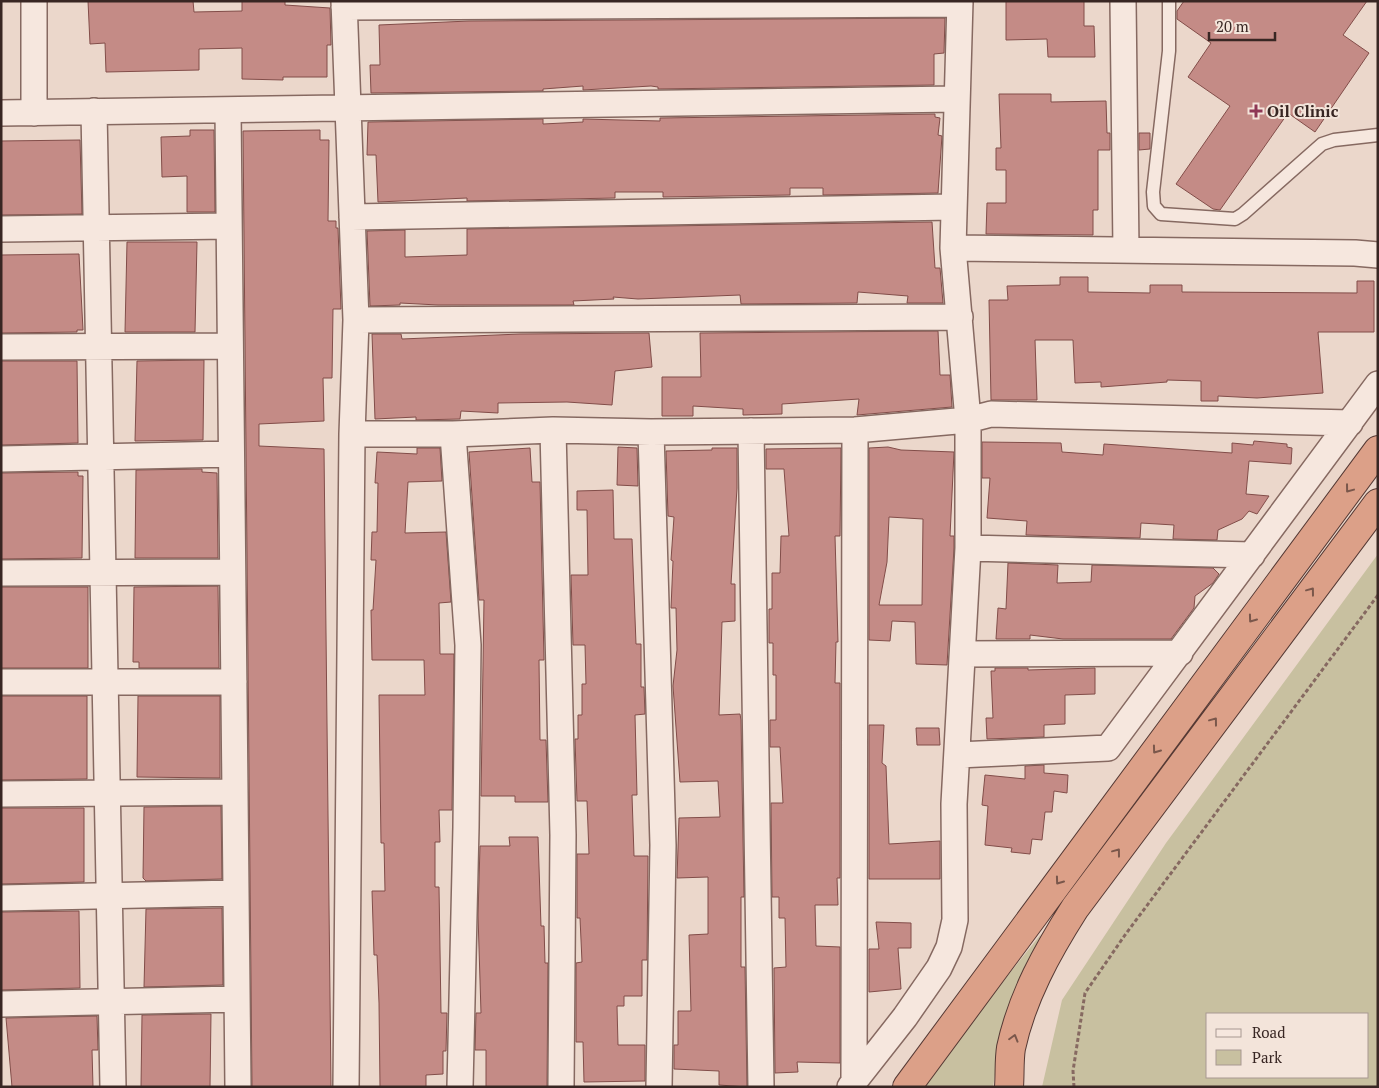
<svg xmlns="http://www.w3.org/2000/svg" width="1379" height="1088" viewBox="0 0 1379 1088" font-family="'PT Serif',serif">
	<rect width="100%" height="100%" fill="#ebd7cb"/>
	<!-- green -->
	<path fill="#c8c0a0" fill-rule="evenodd" d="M 1378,554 L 1378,1087 L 1042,1087 L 1062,1000 L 1166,843 ZM 1208,1014 L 1368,1014 L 1368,1077 L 1208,1077 Z
		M 1041,934 L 1004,1020 L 993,1087 L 919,1087 Z"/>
	<!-- building -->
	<path fill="#c48b86" stroke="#824d49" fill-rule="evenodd" d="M 88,1 L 193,1 L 194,12 L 242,11 L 242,1 L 285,1 L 285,5 L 330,8 L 331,45 L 327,45 L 327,77 L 283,77 L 283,80 L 242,79 L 242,48 L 199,49 L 199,70 L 106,72 L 105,43 L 90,44 Z
		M 1006,1 L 1084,1 L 1084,26 L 1094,26 L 1095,57 L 1048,57 L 1047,39 L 1006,40 Z
		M 1184,1 L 1367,1 L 1343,35 L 1369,53 L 1315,132 L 1288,113 L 1220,210 L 1213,209 L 1176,184 L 1230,106 L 1188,77 L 1211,43 L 1177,19 L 1177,11 Z
		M 945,18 L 944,53 L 934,54 L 934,85 L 658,89 L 658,87 L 651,86 L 583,90 L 583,86 L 543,89 L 543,91 L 371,93 L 370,65 L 380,65 L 379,25 L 469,21 Z
		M 999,94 L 1051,94 L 1051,102 L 1106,101 L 1107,133 L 1110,133 L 1110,150 L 1098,150 L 1098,210 L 1093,210 L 1093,235 L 986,234 L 987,203 L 1006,203 L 1006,170 L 996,170 L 996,148 L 1001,148 Z
		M 935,114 L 935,117 L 940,118 L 938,135 L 942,136 L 938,193 L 823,195 L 823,188 L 790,188 L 790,195 L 663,197 L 663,192 L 615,192 L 615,198 L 467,201 L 467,198 L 378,202 L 376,155 L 367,155 L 368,122 L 543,119 L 543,124 L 583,122 L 583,119 L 660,121 L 660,118 Z
		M 190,130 L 214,130 L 215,212 L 187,212 L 187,176 L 162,177 L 161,137 L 190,136 Z
		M 320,130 L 320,140 L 329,140 L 328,221 L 336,221 L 336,228 L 338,228 L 341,309 L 333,309 L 332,378 L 323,378 L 324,421 L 259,424 L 259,446 L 324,449 L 331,1087 L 252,1087 L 243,131 Z
		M 1139,133 L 1150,133 L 1150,149 L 1139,150 Z
		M 80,140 L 82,214 L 1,215 L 1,141 Z
		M 932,222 L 935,268 L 940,268 L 943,303 L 907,303 L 908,296 L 858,292 L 857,303 L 741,304 L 740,295 L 638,299 L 613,297 L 614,299 L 573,301 L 574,305 L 438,305 L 400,303 L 400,305 L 370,306 L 367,231 L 405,230 L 405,257 L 467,255 L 467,229 Z
		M 127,242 L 197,242 L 195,332 L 125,332 Z
		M 79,254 L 83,330 L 77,330 L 77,332 L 1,333 L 1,255 Z
		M 1060,277 L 1088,277 L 1088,292 L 1150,293 L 1150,285 L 1182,285 L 1182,292 L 1357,293 L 1357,281 L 1374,281 L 1374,332 L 1318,332 L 1323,393 L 1257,398 L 1218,396 L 1218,401 L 1201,401 L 1201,381 L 1167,380 L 1167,382 L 1101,387 L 1101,382 L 1075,383 L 1073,340 L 1035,340 L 1037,400 L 991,400 L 989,300 L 1008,300 L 1007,286 L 1060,285 Z
		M 938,331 L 940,375 L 950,375 L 952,407 L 857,415 L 859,399 L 782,404 L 782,414 L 743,415 L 743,409 L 693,406 L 693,416 L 662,416 L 662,377 L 701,377 L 700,333 Z
		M 649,333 L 652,367 L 615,371 L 612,405 L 567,402 L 498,403 L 498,413 L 461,411 L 460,419 L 416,420 L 416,417 L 375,419 L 372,334 L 401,334 L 402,339 L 520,334 Z
		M 204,360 L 203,440 L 135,441 L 137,361 Z
		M 1,361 L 77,361 L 78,443 L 1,445 Z
		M 1254,441 L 1287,444 L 1287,447 L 1292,448 L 1291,464 L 1249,461 L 1246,494 L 1269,496 L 1257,514 L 1249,511 L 1242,519 L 1218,530 L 1217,540 L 1173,539 L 1174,525 L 1141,523 L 1140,538 L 1026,535 L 1027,521 L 987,518 L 990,478 L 982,478 L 982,442 L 1061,443 L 1062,452 L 1103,455 L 1104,444 L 1232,453 L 1232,443 L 1253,445 Z
		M 618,447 L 637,448 L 638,486 L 617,485 Z
		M 888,447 L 901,450 L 954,452 L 950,536 L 954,536 L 954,548 L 947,665 L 916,664 L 915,622 L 892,621 L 890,641 L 869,640 L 869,448 ZM 889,517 L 923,519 L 922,605 L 879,605 L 887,562 Z
		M 417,448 L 440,448 L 442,481 L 408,482 L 405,533 L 446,532 L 451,602 L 439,603 L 440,654 L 454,654 L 452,810 L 439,810 L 440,842 L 435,842 L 435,887 L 439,887 L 441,1013 L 447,1013 L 446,1051 L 443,1051 L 443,1074 L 426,1075 L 426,1087 L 380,1087 L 379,1003 L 377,955 L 374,955 L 372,891 L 385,891 L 384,843 L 381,843 L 379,695 L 425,695 L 424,660 L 372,660 L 371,610 L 373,610 L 376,560 L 371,560 L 372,532 L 377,532 L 378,483 L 375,483 L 377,452 L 417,454 Z
		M 530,448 L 532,482 L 540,482 L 544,660 L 539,660 L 540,740 L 546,740 L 548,802 L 515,802 L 515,796 L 481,796 L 484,600 L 479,600 L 469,452 Z
		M 712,448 L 737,448 L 737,488 L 731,584 L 735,584 L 735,621 L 722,622 L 719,715 L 740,714 L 741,720 L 744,897 L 741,897 L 741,967 L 745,967 L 747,1087 L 719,1085 L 719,1071 L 674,1069 L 674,1045 L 678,1045 L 678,1011 L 691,1011 L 689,935 L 708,934 L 708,877 L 677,878 L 679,818 L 720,817 L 718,781 L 680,782 L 673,686 L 677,650 L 676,608 L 671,608 L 673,561 L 671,560 L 674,517 L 668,516 L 666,451 L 712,450 Z
		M 841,448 L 840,536 L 835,536 L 838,642 L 836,642 L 835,683 L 840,683 L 840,878 L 837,878 L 838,905 L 815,905 L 816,946 L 840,947 L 840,1063 L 797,1062 L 798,1072 L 775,1073 L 774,968 L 786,967 L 785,918 L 779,918 L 779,897 L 772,897 L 771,803 L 783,803 L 780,747 L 770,747 L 770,720 L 776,720 L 776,675 L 773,675 L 773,643 L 769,643 L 769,609 L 772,609 L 772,573 L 780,573 L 781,536 L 789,536 L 784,469 L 766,469 L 766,449 Z
		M 202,469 L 202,472 L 217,473 L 218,558 L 135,558 L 136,470 Z
		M 78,472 L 78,476 L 83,476 L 82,558 L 1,559 L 1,473 Z
		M 613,490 L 614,539 L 632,539 L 636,644 L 641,644 L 641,687 L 644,687 L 645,714 L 635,715 L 637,795 L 632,795 L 634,856 L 648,856 L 647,960 L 642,960 L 642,996 L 624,996 L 624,1006 L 617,1006 L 618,1045 L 645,1045 L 645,1081 L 584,1082 L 583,1042 L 576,1042 L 576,963 L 582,962 L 580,918 L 577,918 L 577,854 L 589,854 L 587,801 L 577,801 L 575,739 L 578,739 L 578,715 L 582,715 L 582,684 L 586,684 L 585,645 L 573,645 L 571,575 L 588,575 L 587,510 L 577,510 L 577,491 Z
		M 1008,563 L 1058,565 L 1057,583 L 1091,582 L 1092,565 L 1213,568 L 1219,574 L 1213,583 L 1195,596 L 1194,608 L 1171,639 L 1063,639 L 1030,635 L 1030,639 L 996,639 L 998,608 L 1006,609 Z
		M 218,586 L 219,668 L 139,668 L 139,662 L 133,662 L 134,587 Z
		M 1,587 L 88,587 L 88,668 L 1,668 Z
		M 995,668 L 1028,668 L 1028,670 L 1095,668 L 1095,694 L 1065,695 L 1065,724 L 1044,725 L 1044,737 L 987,739 L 986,718 L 993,718 L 991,671 L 995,671 Z
		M 1,696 L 87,696 L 87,779 L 1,780 Z
		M 138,696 L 220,696 L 220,778 L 137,777 Z
		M 869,725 L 884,725 L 882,763 L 886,766 L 889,844 L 940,841 L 940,879 L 869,879 Z
		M 916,728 L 939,728 L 940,745 L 917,745 Z
		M 1044,765 L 1044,773 L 1068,775 L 1067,793 L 1054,791 L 1052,812 L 1045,812 L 1042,840 L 1032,839 L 1030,854 L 1011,852 L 1012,848 L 985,845 L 988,806 L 982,805 L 985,775 L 1025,779 L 1025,766 Z
		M 221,806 L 222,879 L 146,881 L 143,878 L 144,807 Z
		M 1,808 L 84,808 L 84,882 L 1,884 Z
		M 509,837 L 538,837 L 541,926 L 544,926 L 545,963 L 548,963 L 547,1087 L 486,1087 L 486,1050 L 475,1050 L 476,1013 L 481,1013 L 478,915 L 480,846 L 510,846 Z
		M 222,908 L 223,985 L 144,987 L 146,909 Z
		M 79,911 L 80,988 L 1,990 L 1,912 Z
		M 876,922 L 911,923 L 911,948 L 898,948 L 901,989 L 869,992 L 869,949 L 879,949 Z
		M 211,1014 L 210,1087 L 141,1087 L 142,1015 Z
		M 97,1016 L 98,1050 L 92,1050 L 93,1087 L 12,1087 L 6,1018 Z"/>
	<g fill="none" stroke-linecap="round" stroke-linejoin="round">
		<!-- service casing -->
		<g stroke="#866961" stroke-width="15">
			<path id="service" d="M 1169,1 L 1169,51 L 1153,192 L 1154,206 L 1161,214 L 1235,219 L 1243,214 L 1322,144 L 1334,140 L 1378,135"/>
		</g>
		<!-- minor casing -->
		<g stroke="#866961" stroke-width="28">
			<path id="minor" d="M 34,1 L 34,113
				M 344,1 L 356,320 L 352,434 L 346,1087
				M 1123,1 L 1126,250
				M 344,7 L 960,4
				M 228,110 L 238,1087
				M 94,111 L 113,1087
				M 1,113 L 957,99
				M 352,217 L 953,207
				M 1,229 L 229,226
				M 953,248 L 1355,253 L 1378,255
				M 356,320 L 960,317
				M 1,347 L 230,346
				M 553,430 L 563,835 L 561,1087
				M 751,431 L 761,1087
				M 651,432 L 663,845 L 659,1087
				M 352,434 L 453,434 L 553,430 L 651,432 L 855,430 L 968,420 L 991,414 L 1350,423
				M 453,434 L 468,645 L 466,827 L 460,1087
				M 1,459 L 231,454
				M 968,548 L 1252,555
				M 1,573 L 232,572
				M 963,654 L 1180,653
				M 1,682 L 234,682
				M 958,755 L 1108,748 L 1378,384
				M 1,794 L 235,792
				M 1,898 L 236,893
				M 1,1004 L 237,999
				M 854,1083 L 855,430
				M 850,1087 L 905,1017 L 939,968 L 949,947 L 955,920 L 954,804 L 968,548 L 968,420 L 953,248 L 960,1"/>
		</g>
		<!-- trunk casing -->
		<g stroke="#553934" stroke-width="30">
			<path id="trunk" d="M 907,1087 L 1378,450
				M 1009,1087 C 1010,1074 1009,1060 1011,1048 C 1022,997 1047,952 1075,908 L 1378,503"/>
		</g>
		<!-- path -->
		<path stroke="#866961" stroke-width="3" stroke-dasharray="4 2.5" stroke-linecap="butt" d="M 1074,1087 L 1073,1071 L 1085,993 L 1125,935 L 1378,595"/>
		<!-- service -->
		<use href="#service" stroke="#f6e7de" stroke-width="12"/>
		<!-- minor -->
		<use href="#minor" stroke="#f6e7de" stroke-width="25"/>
		<!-- trunk -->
		<use href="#trunk" stroke="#dca088" stroke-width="28"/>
	</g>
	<!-- one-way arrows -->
	<defs><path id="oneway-chevron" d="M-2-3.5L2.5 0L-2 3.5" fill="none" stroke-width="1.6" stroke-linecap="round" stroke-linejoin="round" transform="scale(1.25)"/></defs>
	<g stroke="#7a574b">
		<use href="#oneway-chevron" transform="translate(1349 489) rotate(127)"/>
		<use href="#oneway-chevron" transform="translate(1311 591) rotate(-53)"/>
		<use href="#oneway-chevron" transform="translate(1252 619) rotate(126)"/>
		<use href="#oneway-chevron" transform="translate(1214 721) rotate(-53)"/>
		<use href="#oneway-chevron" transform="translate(1156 750) rotate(126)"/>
		<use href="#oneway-chevron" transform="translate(1117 852) rotate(-53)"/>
		<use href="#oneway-chevron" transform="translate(1059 881) rotate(126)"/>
		<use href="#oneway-chevron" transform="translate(1014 1038) rotate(-74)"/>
	</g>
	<!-- markers -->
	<path fill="#8e3755" stroke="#f3e4da" stroke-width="2" d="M1253.5 103.5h5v5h5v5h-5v5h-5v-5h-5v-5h5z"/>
	<g text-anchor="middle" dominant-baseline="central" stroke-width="4" stroke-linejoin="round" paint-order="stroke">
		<!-- poi labels -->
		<g font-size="16" font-weight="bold" fill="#382623" stroke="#f3e4da" text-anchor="start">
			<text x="1267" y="111">Oil Clinic</text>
		</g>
	</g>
	<!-- border -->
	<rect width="1379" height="1088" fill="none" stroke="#382623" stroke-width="5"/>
	<!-- legend -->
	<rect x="1206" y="1013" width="162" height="65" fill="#f3e4da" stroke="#a89891"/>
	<rect x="1216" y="1029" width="25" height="8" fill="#f6e7de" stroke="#a89891"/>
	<text x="1252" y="1038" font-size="15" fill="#382623">Road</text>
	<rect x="1216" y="1050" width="25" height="15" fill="#c8c0a0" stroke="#a89891"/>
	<text x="1252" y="1063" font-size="15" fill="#382623">Park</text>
	<!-- scale -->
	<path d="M1209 32v8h66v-8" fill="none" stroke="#382623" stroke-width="2.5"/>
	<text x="1216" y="32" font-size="15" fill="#382623" stroke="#f3e4da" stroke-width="4" paint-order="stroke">20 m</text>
</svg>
